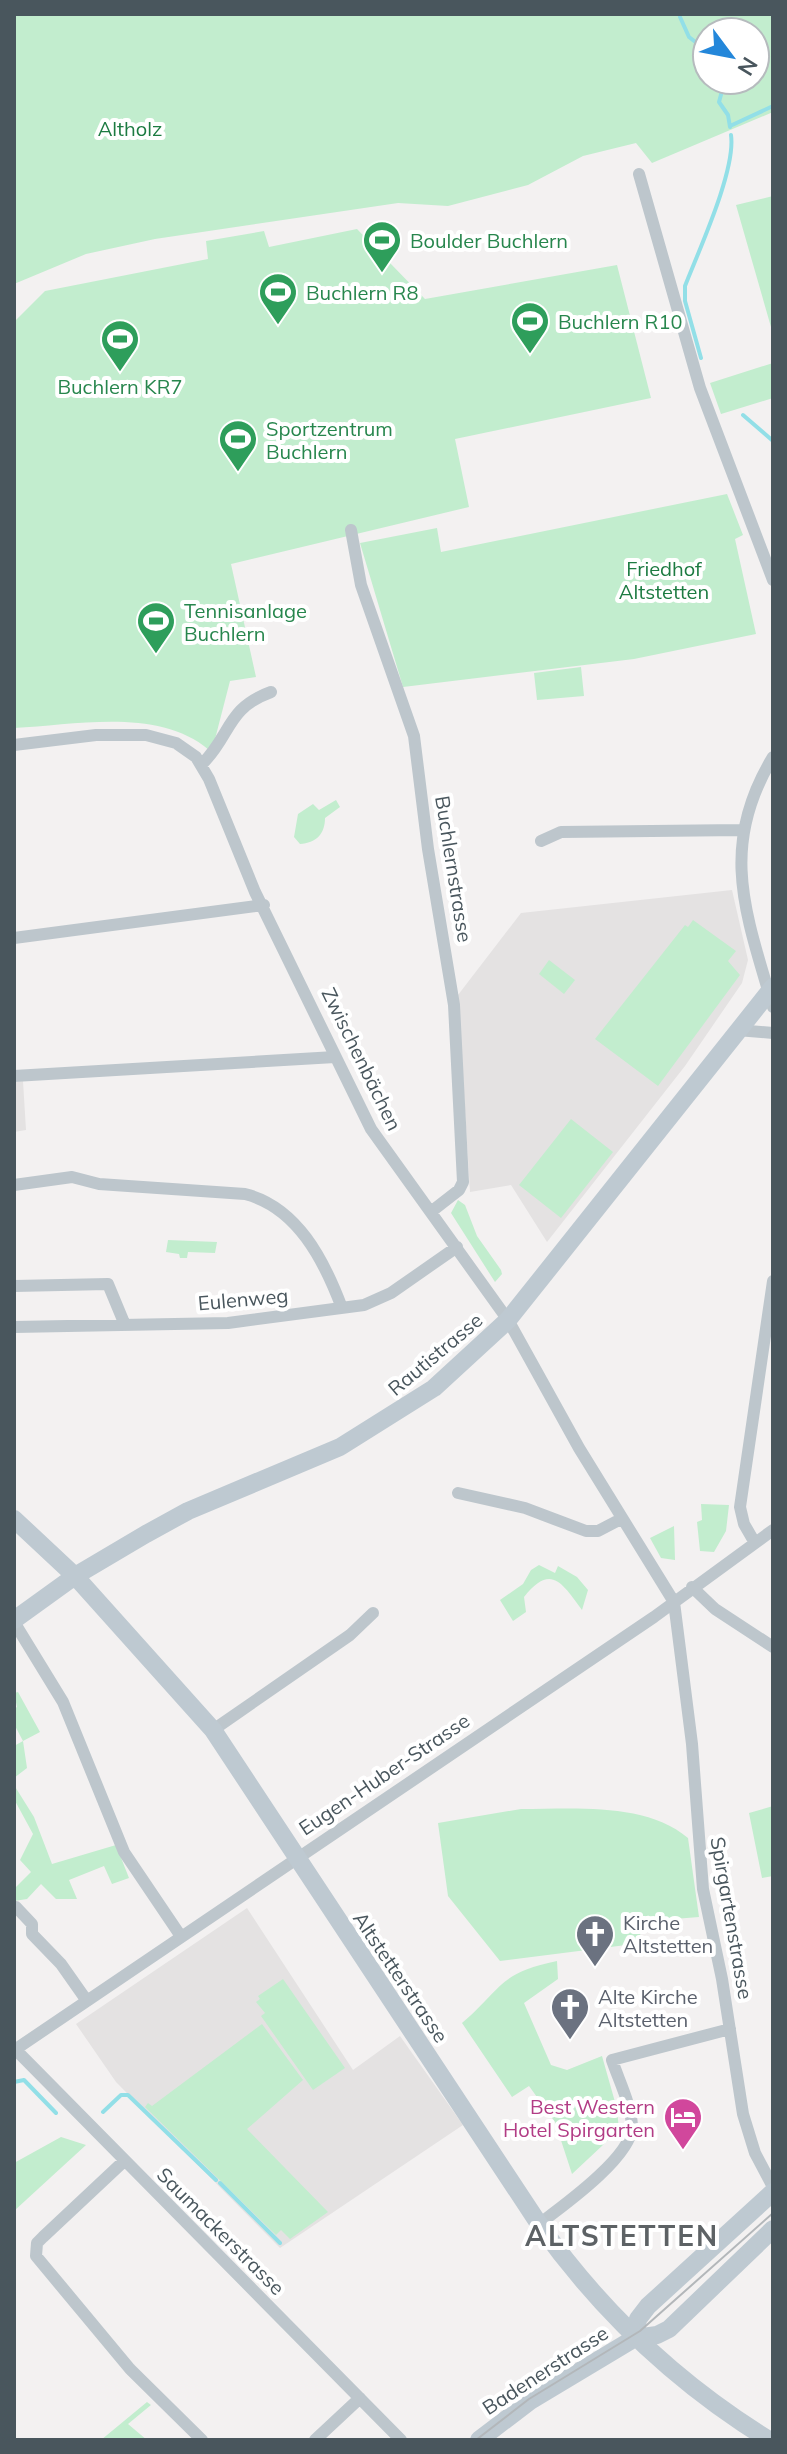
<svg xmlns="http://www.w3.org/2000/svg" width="787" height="2454" viewBox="0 0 787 2454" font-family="Mulish,sans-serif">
	<rect width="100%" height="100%" fill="#f3f1f1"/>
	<!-- education -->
	<path fill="#e4e2e2" d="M 732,890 L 748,960 L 742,983 L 685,1066 L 547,1242 L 511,1185 L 470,1192 L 458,995 L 521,913 Z
		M 23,1081 L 26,1130 L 14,1132 L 14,1082 Z
		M 247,1908 L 353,2070 L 400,2036 L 463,2125 L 280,2248 L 116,2082 L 76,2024 Z"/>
	<!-- green -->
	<path fill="#c2edce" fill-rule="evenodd" d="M 14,14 L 773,14 L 773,112 L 652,163 L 636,143 L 583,156 L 528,185 L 448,206 L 398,203 L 155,239 L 86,254 L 14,284 ZM 707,32 L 755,32 L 755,80 L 707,80 Z
		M 773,196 L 773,334 L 736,205 Z
		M 357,229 L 425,299 L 617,265 L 651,398 L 455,439 L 469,507 L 231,564 L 256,677 L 230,681 L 214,743 L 209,750 C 159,707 76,725 14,728 L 14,322 L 45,291 L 208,259 L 206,241 L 264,231 L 269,247 Z
		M 773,363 L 773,398 L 721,414 L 710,383 Z
		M 727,494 L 743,535 L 735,539 L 756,634 L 634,659 L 403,687 L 360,543 L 437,528 L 441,552 Z
		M 581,667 L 584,696 L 537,700 L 534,673 Z
		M 336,800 L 340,807 L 325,818 C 325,834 316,843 300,844 L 294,837 L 298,814 L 313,804 L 319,810 Z
		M 693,920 L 736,951 L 728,961 L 740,975 L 658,1086 L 595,1039 L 685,925 L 688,927 Z
		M 549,960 L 575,980 L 564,994 L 539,974 Z
		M 571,1119 L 613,1152 L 561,1218 L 519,1185 Z
		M 458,1200 L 465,1205 L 477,1236 L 501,1270 L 502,1274 L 495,1282 L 451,1213 Z
		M 168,1240 L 217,1242 L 215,1253 L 188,1252 L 187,1258 L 180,1258 L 179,1254 L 166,1252 Z
		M 701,1504 L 729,1505 L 726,1531 L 714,1552 L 700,1551 L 697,1522 L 702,1520 Z
		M 674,1526 L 675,1560 L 661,1558 L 650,1538 Z
		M 539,1565 L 555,1573 L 558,1566 L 577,1577 L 588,1590 L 582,1610 C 562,1583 551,1563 524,1597 L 526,1612 L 513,1621 L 500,1600 L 523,1584 L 531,1570 Z
		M 18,1692 L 40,1732 L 23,1741 L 27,1768 L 14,1778 L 14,1746 L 23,1741 L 14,1724 L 14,1709 L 17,1707 L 14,1693 Z
		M 14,1785 L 34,1817 L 52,1864 L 116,1845 L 129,1878 L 112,1884 L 104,1866 L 69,1880 L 77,1899 L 56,1899 L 41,1884 L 27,1899 L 14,1901 L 14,1889 L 31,1872 L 20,1860 L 14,1864 L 20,1860 L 33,1834 L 14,1799 Z
		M 773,1806 L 773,1876 L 762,1878 L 749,1813 Z
		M 521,1809 C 574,1809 646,1802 688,1838 L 699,1917 L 649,1921 L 634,1944 L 500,1961 L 448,1896 L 438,1823 Z
		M 557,1961 L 558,1979 L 524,2003 L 551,2065 L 567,2070 L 602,2056 L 617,2109 L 619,2130 L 572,2174 L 555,2122 L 529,2086 L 512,2097 L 462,2023 C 502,1989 498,1973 557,1961 Z
		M 283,1979 L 345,2068 L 313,2090 L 261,2016 L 265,2013 L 256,2002 L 260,1999 L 258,1996 Z
		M 262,2024 L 303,2080 L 247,2129 L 328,2212 L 290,2239 L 281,2230 L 276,2235 L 145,2107 L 148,2103 L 152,2106 Z
		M 61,2137 L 86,2145 L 14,2211 L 14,2163 Z
		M 147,2402 L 151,2405 L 128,2424 L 147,2440 L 101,2440 Z"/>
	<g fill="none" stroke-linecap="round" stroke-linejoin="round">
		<!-- stream -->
		<path stroke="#92dfe7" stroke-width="4" d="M 680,17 L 689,37 L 707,51
			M 725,80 L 719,102 L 728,115 L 730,127
			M 730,126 L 773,106
			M 701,358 L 685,301 L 685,286 C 699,250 736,170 731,135
			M 743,415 L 773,441
			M 14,2082 L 24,2080 L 56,2113
			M 103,2112 L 121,2095 L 128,2095 L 216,2180
			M 220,2183 L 280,2243"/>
		<!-- street -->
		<path stroke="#bdc6cc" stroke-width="12" d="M 639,174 L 700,388 L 773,580
			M 351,530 L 361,585 L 414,736 L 428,849 L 454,1005 L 463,1182 L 459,1190 L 432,1211
			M 14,745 L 96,735 L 146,735 L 176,743 L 196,757 L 209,779 L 255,892 L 371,1129 L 508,1320 L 579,1448 L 674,1602 L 692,1744 L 703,1889 L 722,1979 L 743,2114 L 755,2153 L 773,2187
			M 773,757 C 718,847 746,914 773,1007
			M 202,764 C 231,736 226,708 271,692
			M 541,841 L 561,832 L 742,830
			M 14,938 L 264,905
			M 737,1030 L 773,1033
			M 14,1076 L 335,1057
			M 14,1185 L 72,1177 L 99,1184 L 245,1194 C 297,1207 324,1260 342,1308
			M 14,1286 L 108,1284 L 125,1325
			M 14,1327 L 228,1323 L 364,1305 L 391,1293 L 457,1247
			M 458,1493 L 525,1508 L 586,1531 L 598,1531 L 621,1519
			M 755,1543 L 744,1524 L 740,1507 L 773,1281
			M 692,1587 L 715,1609 L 773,1647
			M 14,1622 L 63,1702 L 124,1852 L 180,1935
			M 213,1730 L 350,1635 L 373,1613
			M 16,1907 L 32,1924 L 32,1934 L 61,1964 L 87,2001
			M 14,2048 L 401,2440
			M 16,2049 L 654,1617 L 773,1530
			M 123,2162 L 43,2237 L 37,2243 L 36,2256 L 130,2369 L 202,2440
			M 539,2224 C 563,2206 633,2156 632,2126 C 631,2104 619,2081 612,2060 L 730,2029
			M 315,2440 L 360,2398"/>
		<!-- secondary -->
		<path stroke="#bec9d1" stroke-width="18" d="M 14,1519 L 75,1576 L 213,1730 L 539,2224 C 600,2310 678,2384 769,2440
			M 14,1620 L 75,1576 L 146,1534 L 188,1511 L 340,1447 L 434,1388 L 508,1320 L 773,987
			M 635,2338 L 638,2319 L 648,2306 L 773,2192
			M 479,2440 L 530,2401 L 635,2338 L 657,2335 L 669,2329 L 773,2229"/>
		<!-- tram -->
		<path stroke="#b3b7ba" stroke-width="2" d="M 476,2440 L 529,2399 L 640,2331 L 773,2213"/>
	</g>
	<!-- icons -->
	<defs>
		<g id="stadium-pin" transform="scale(2)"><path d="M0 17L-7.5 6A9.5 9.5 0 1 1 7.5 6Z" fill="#2e9e5b" stroke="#fff"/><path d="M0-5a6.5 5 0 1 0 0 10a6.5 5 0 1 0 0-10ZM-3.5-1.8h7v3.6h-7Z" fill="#fff"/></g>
		<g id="church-pin" transform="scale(2)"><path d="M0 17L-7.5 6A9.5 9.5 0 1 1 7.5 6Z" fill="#6b7280" stroke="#fff"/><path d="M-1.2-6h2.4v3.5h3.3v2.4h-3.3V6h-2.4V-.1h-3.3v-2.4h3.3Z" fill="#fff"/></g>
		<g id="hotel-pin" transform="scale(2)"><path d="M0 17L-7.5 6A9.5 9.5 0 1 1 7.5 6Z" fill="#d1479c" stroke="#fff"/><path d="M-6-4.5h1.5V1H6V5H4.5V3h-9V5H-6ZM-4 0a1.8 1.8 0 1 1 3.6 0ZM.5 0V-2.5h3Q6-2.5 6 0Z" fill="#fff"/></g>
	</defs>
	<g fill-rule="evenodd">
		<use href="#stadium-pin" x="382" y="240"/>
		<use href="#stadium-pin" x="278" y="292"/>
		<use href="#stadium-pin" x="530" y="321"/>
		<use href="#stadium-pin" x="120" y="339"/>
		<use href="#stadium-pin" x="238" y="439"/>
		<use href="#stadium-pin" x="156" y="621"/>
		<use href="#church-pin" x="595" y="1934"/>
		<use href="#church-pin" x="570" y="2007"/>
		<use href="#hotel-pin" x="683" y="2117"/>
	</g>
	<g text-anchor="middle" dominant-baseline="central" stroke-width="8" stroke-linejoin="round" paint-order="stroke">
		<!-- park labels -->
		<g font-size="20" fill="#1d7b42" stroke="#fff">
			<text x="130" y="128">Altholz</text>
			<text x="664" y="568">Friedhof<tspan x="664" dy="23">Altstetten</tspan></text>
		</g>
		<!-- leisure labels -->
		<g font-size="20" fill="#27864d" stroke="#fff" text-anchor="start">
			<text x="410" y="240">Boulder Buchlern</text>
			<text x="306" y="292">Buchlern R8</text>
			<text x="558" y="321">Buchlern R10</text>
			<text x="120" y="386" text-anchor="middle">Buchlern KR7</text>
			<text x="266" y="428">Sportzentrum<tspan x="266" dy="23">Buchlern</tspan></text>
			<text x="184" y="610">Tennisanlage<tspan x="184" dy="23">Buchlern</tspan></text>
		</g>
		<!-- street labels -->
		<g font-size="20" fill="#49565d" stroke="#fff">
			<text transform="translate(454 869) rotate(81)">Buchlernstrasse</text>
			<text transform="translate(362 1059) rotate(64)">Zwischenbächen</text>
			<text transform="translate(243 1299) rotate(-5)">Eulenweg</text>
			<text transform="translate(435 1354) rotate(-40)">Rautistrasse</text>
			<text transform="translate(384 1774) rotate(-34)">Eugen-Huber-Strasse</text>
			<text transform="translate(732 1918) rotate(80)">Spirgartenstrasse</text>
			<text transform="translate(401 1977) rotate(56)">Altstetterstrasse</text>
			<text transform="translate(221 2231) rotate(45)">Saumackerstrasse</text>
			<text transform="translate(545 2370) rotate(-33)">Badenerstrasse</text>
		</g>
		<!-- worship labels -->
		<g font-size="20" fill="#5b616d" stroke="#fff" text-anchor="start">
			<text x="623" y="1922">Kirche<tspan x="623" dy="23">Altstetten</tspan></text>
			<text x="598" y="1996">Alte Kirche<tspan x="598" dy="23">Altstetten</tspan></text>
		</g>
		<!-- hotel labels -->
		<g font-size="20" fill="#b23c85" stroke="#fff" text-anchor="end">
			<text x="655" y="2106">Best Western<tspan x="655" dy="23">Hotel Spirgarten</tspan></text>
		</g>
		<!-- district labels -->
		<g font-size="28" font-weight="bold" letter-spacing="2" fill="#5d6265" stroke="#fff">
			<text x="622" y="2235">ALTSTETTEN</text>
		</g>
	</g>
	<!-- border -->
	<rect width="787" height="2454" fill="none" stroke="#49565d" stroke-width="32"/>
	<!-- north arrow -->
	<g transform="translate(731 56) rotate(122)"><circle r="38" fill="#ffffff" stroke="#b6bbbe" stroke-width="2"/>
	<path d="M0-6L14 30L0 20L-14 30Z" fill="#2487da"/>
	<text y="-12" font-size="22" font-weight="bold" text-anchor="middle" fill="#49565d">N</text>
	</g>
</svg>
